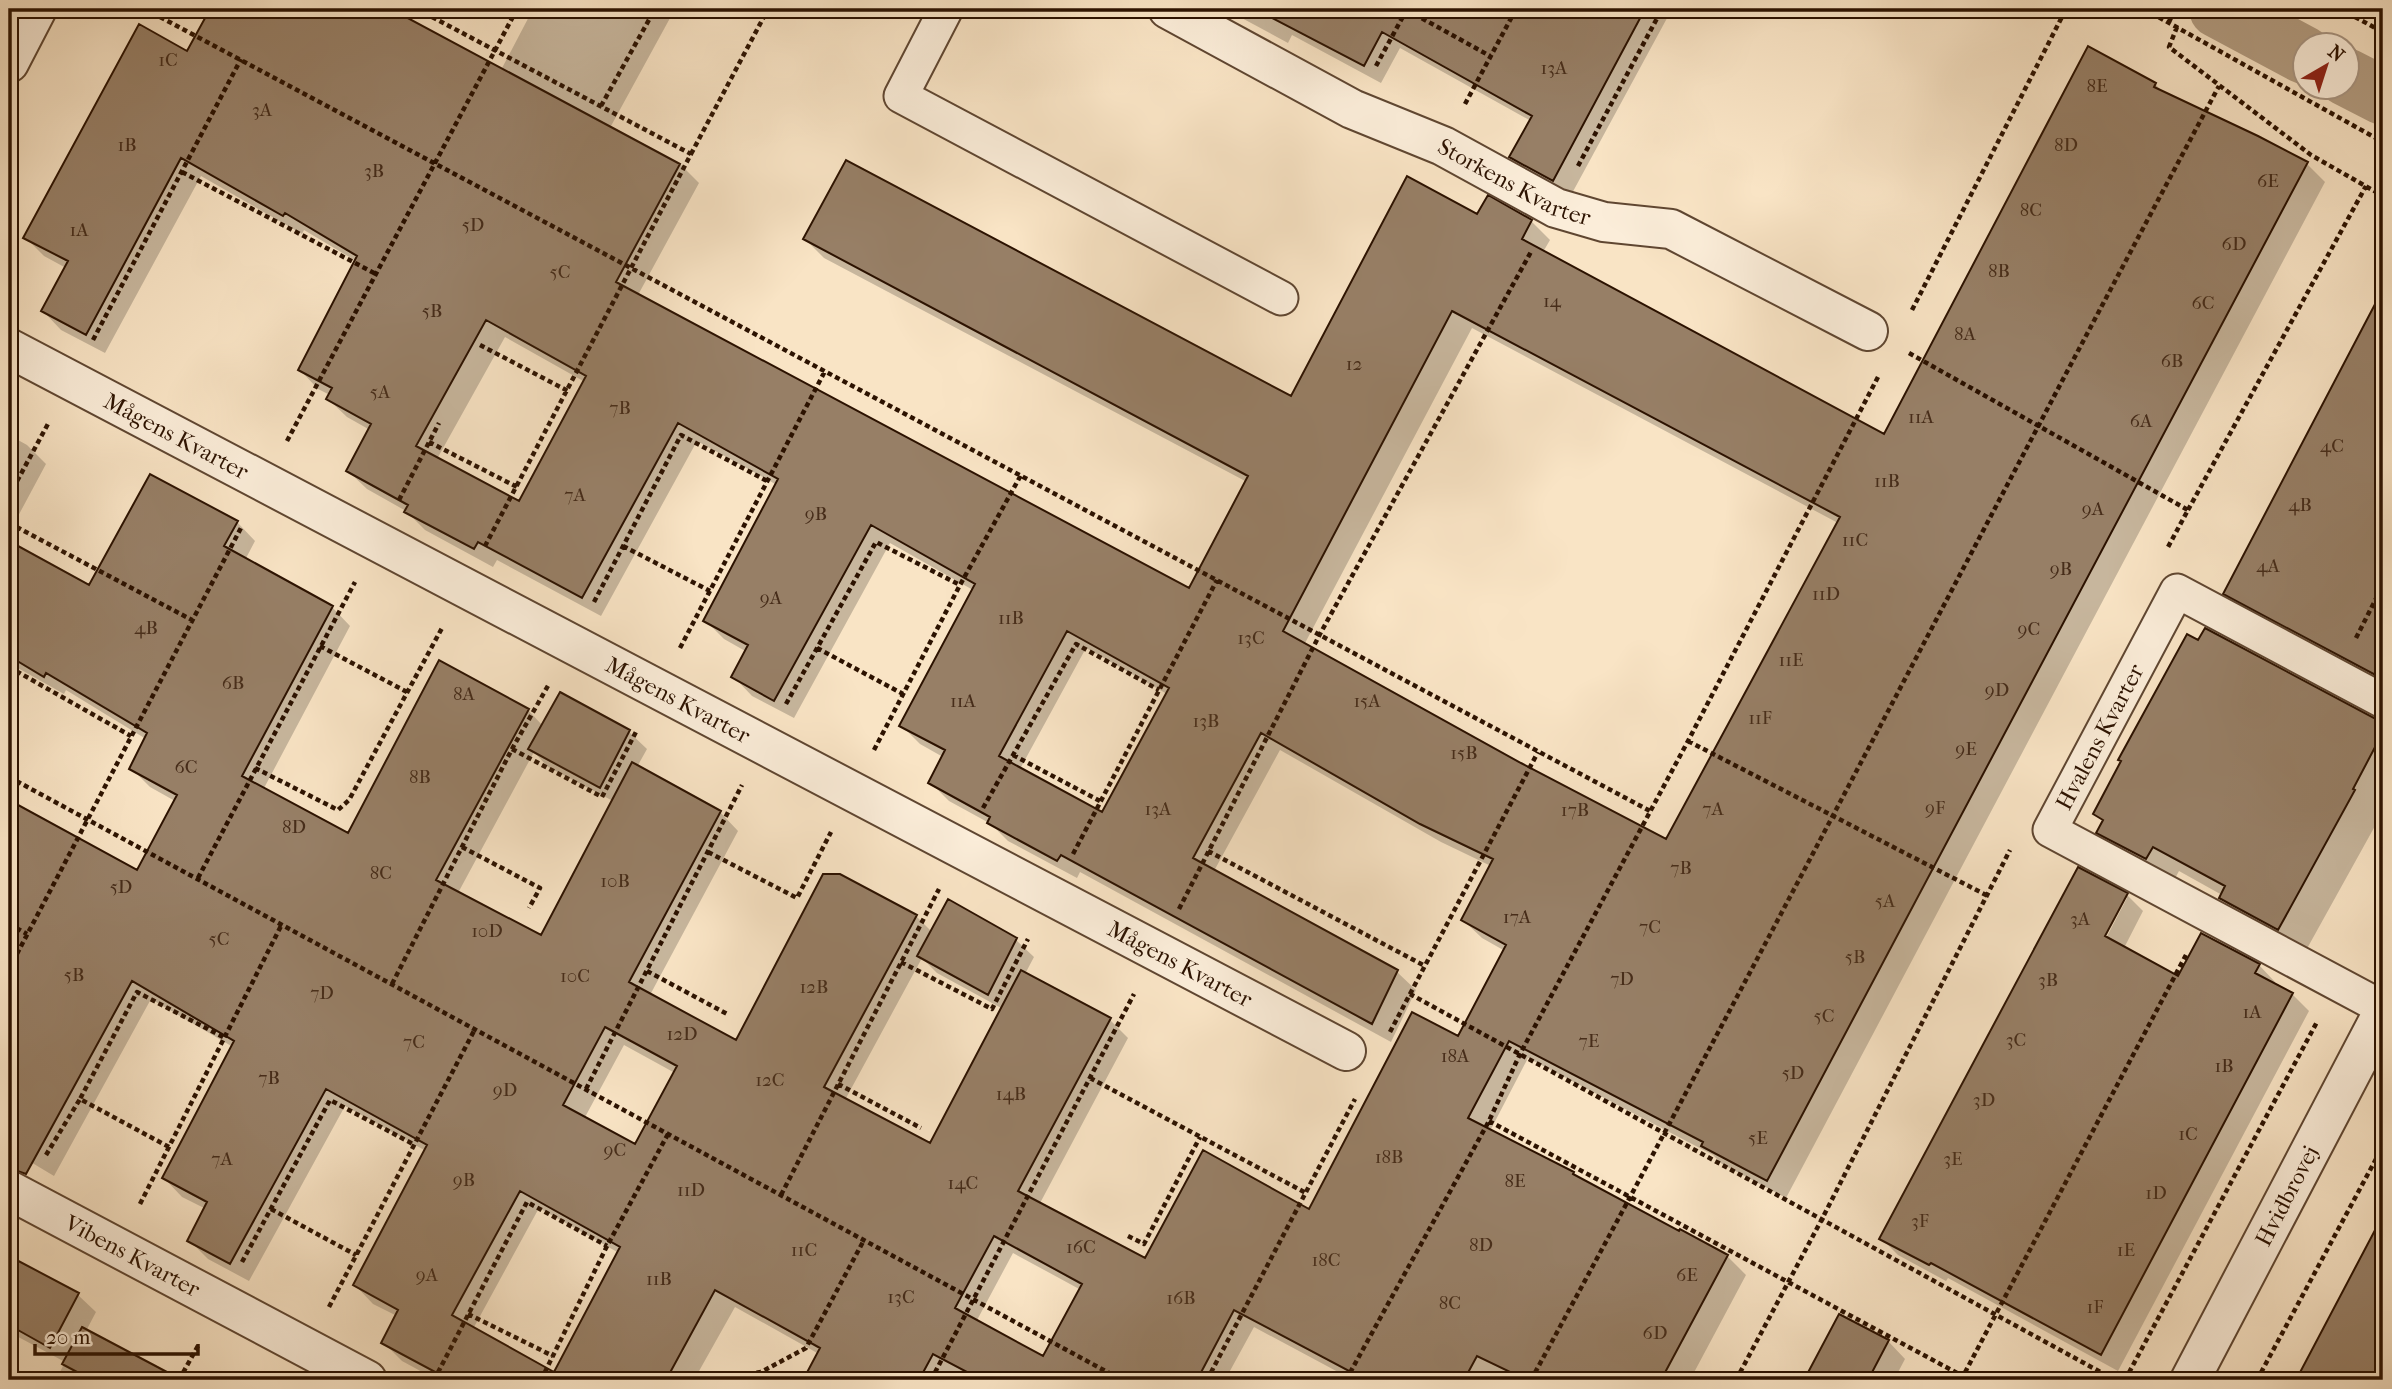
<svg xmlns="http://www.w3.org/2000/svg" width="2392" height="1389" viewBox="0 0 2392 1389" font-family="'IM FELL French Canon',serif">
	<rect width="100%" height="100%" fill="#f9e4c5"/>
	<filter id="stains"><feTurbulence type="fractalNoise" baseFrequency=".00286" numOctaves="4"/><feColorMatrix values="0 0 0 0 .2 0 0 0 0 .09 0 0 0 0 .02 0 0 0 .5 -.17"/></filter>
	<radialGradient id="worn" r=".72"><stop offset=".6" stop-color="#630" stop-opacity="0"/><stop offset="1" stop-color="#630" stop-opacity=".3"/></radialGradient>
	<!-- shadow -->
	<path fill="#0003" fill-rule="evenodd" d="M 212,9 L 387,9 L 501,70 L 533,9 L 675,9 L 611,126 L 680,164 L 699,183 L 638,295 L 1189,590 L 1247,482 L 824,258 L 805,239 L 1291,398 L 1478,216 L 1531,221 L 1550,240 L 1543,252 L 1885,436 L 2155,84 L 2166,95 L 2307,164 L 2325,182 L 1786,1198 L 1722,1164 L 1713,1155 L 1528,1058 L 1490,1131 L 1727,1256 L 1746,1275 L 1690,1380 L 1353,1380 L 1254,1327 L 1225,1380 L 805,1380 L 819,1354 L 735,1307 L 694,1380 L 437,1380 L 402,1361 L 383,1342 L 397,1316 L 373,1304 L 355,1285 L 426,1151 L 345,1106 L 249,1281 L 208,1259 L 189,1240 L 206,1209 L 182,1197 L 164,1178 L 233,1047 L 151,999 L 54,1176 L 9,1149 L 9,1106 L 16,1093 L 9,1090 L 9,802 L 137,873 L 175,801 L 150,787 L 131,768 L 146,739 L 66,690 L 64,694 L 9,663 L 9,543 L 89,587 L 237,522 L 255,541 L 245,560 L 332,607 L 350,626 L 263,790 L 348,836 L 528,710 L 543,726 L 629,732 L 647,749 L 637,767 L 720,812 L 738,831 L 650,995 L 737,1042 L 916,916 L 932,932 L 948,901 L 1016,940 L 1034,957 L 1025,974 L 1110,1020 L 1128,1038 L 1039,1205 L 1146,1261 L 1310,1211 L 1458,1038 L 1505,951 L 1482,938 L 1463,920 L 1491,866 L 1441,842 L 1280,750 L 1214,871 L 1397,972 L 1416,990 L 1391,1042 L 1080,872 L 1077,878 L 1008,841 L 991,824 L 949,801 L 930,782 L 943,757 L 920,744 L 901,725 L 973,590 L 890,543 L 794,718 L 752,696 L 734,677 L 747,652 L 724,639 L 705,620 L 777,485 L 697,441 L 601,616 L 497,560 L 493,567 L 425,530 L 406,511 L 367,489 L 348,471 L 370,430 L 347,417 L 328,399 L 330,395 L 318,389 L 300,370 L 356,261 L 304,230 L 302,234 L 201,176 L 105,353 L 61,330 L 43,311 L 66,268 L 44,256 L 25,237 L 188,53 ZM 1472,328 L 1838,523 L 1667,842 L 1520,765 L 1304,645 ZM 505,337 L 585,382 L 520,503 L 437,459 ZM 1086,648 L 1167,694 L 1103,814 L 1020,769 ZM 534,752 L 548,767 L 613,801 L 541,938 L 458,893 ZM 922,958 L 937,973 L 1003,1009 L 931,1146 L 845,1100 ZM 624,1045 L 675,1073 L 636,1146 L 584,1119 ZM 539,1208 L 619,1253 L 555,1375 L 473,1329 ZM 1013,1253 L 1081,1290 L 1044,1359 L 976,1322 Z
		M 1225,9 L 1460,9 L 1514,38 L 1530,9 L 1672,9 L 1570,197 L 1528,174 L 1511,157 L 1531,121 L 1400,48 L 1381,83 L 1292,35 L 1288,43 Z
		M 2383,293 L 2383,686 L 2242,610 L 2225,593 Z
		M 9,435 L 27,445 L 46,464 L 9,533 Z
		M 2373,720 L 2383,722 L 2383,805 L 2378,815 L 2380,817 L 2304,954 L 2246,924 L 2221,898 L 2222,895 L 2179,871 L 2172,884 L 2124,858 L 2098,833 L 2104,823 L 2095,814 Z
		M 2079,869 L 2127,895 L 2143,911 L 2124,948 L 2179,979 L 2202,935 L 2259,965 L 2275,982 L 2274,985 L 2292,994 L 2309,1011 L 2118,1371 L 1948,1278 L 1946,1281 L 1898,1255 L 1881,1238 ZM 2123,898 L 2127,898 L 2103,944 L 2100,943 Z
		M 2383,1219 L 2383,1380 L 2298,1380 Z
		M 10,1258 L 78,1295 L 96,1312 L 86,1331 L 174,1380 L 56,1380 L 65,1362 L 9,1332 Z
		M 1840,1316 L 1888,1341 L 1905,1359 L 1894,1380 L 1806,1380 Z"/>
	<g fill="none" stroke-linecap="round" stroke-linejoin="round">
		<!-- canal -->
		<path stroke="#b39d82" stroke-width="58" d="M 2218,9 L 2304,55
			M 2346,77 L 2383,96"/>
	</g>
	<!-- building -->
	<path fill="#977f66" stroke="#2c1200" stroke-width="2" fill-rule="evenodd" d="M 210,9 L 391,9 L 680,164 L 616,282 L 1189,588 L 1248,476 L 803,239 L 846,160 L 1291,396 L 1407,176 L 1477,214 L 1488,195 L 1532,220 L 1522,239 L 1884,434 L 2088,46 L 2156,83 L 2154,87 L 2258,136 L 2308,162 L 1767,1181 L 1701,1146 L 1703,1142 L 1509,1041 L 1468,1118 L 1574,1172 L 1573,1174 L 1679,1231 L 1680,1229 L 1728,1255 L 1661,1380 L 1527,1380 L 1477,1356 L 1464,1380 L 1366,1380 L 1234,1310 L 1197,1380 L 982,1380 L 933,1354 L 919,1380 L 803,1380 L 820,1348 L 715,1290 L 666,1380 L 450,1380 L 381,1343 L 398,1310 L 353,1285 L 427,1145 L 326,1089 L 230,1264 L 187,1241 L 207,1202 L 162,1178 L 234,1041 L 132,981 L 26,1174 L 9,1168 L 9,800 L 137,870 L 177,795 L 129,769 L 147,733 L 46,673 L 44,677 L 9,656 L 9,541 L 89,585 L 150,474 L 238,521 L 224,546 L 333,606 L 242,776 L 348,833 L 439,660 L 529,709 L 436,880 L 541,935 L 632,762 L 721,811 L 629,982 L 736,1040 L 823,874 L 840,874 L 917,915 L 824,1087 L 930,1143 L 1021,970 L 1111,1018 L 1018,1191 L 1145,1258 L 1203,1150 L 1309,1209 L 1412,1012 L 1458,1036 L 1506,945 L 1461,920 L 1493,859 L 1420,824 L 1261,733 L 1193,858 L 1398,970 L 1372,1024 L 1061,855 L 1057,861 L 987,823 L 990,817 L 928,783 L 945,750 L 899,726 L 975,584 L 871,525 L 774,701 L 731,677 L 748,645 L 703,621 L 778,479 L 678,423 L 582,598 L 478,542 L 474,549 L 404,512 L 408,505 L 346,471 L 371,424 L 326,399 L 332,388 L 298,370 L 357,256 L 285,213 L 283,216 L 181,158 L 86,335 L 41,311 L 68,261 L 23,238 L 139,24 L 187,51 ZM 1452,311 L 1840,517 L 1666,839 L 1521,763 L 1283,631 ZM 486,320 L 586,376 L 519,501 L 416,446 ZM 1067,631 L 1169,688 L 1102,812 L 999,756 ZM 605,1027 L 677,1066 L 635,1144 L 563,1105 ZM 520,1191 L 620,1247 L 554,1372 L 452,1315 ZM 994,1236 L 1082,1284 L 1043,1356 L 955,1308 Z
		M 1255,9 L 1645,9 L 1553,181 L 1509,157 L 1532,116 L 1382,32 L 1364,66 Z
		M 2383,289 L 2383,679 L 2223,594 Z
		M 2205,628 L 2374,718 L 2383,720 L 2383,732 L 2353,789 L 2355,790 L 2278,930 L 2219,898 L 2225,886 L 2153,847 L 2146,859 L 2096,833 L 2103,820 L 2093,814 L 2121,761 L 2118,760 L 2187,634 L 2198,640 Z
		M 560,692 L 630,730 L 600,788 L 528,749 Z
		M 2078,867 L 2128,893 L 2105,936 L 2178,976 L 2201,933 L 2260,964 L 2255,973 L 2293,993 L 2101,1355 L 1931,1263 L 1929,1265 L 1879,1239 Z
		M 948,899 L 1017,938 L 988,995 L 917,956 Z
		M 2383,1215 L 2383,1380 L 2296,1380 Z
		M 9,1256 L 79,1293 L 50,1348 L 9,1325 Z
		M 1839,1314 L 1889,1340 L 1868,1380 L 1804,1380 Z
		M 82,1327 L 182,1380 L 92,1380 L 62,1364 Z"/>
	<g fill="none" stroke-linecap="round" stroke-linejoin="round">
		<!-- lane casing -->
		<g stroke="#5f4631" stroke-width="37">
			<path id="lane" d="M 946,9 L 901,96 L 1281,298
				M 2383,701 L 2177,591 L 2050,830 L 2383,1008"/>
		</g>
		<!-- street casing -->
		<g stroke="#5f4631" stroke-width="42">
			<g id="street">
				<path id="s1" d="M 1168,9 L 1352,109 L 1443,146 L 1556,208 L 1604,222 L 1671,229 L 1868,331"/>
				<path d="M 9,63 L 37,9"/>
				<path id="s2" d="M 9,348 L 1346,1051"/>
				<path id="s3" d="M 9,1190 L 367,1380"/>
				<path id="s4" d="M 2190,1380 L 2383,1012"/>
			</g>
		</g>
		<!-- path -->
		<path stroke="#2c1200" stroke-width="4.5" stroke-dasharray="5 3.5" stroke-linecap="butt" d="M 145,9 L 1650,811
			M 417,9 L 691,154 L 485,546
			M 2144,9 L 2383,142
			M 2340,9 L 2383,32
			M 1407,10 L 1490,56
			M 2169,22 L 2175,9
			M 2177,27 L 2169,47 L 2311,155 L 2383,196
			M 1376,66 L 1407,9
			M 1465,104 L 1516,9
			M 601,106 L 655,9
			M 691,154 L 768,9
			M 1578,166 L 1662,9
			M 182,172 L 376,274
			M 1912,310 L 2066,9
			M 93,340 L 241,59
			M 480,345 L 568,391
			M 1909,353 L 2188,510 L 2168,547
			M 287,441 L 517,9
			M 429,442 L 517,487
			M 9,496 L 49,422
			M 399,500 L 439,423
			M 2188,510 L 2366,186
			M 9,523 L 192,620
			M 623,546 L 710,591
			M 594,602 L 681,435 L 767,481
			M 2356,638 L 2383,585
			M 320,646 L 407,692
			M 680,648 L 825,371
			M 817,648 L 903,694
			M 9,667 L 131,736
			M 786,704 L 876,542 L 960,585 L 1021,475
			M 1688,741 L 1988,896
			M 512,749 L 602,797 L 637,730
			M 874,750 L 960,585
			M 1013,755 L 1100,801
			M 255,768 L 338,810 L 349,800 L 442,628
			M 9,777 L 1122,1380
			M 983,808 L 1076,644 L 1159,690
			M 462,847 L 540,888 L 529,908
			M 1208,851 L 1425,966
			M 708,852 L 797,898 L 831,832
			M 1073,854 L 1217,580
			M 198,878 L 355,582
			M 1179,909 L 1320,634 L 1532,250
			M 9,924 L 27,934
			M 901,962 L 992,1009 L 1028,939
			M 9,969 L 242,526
			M 647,971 L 729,1015
			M 392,984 L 512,749 L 549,684
			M 1410,994 L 1538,752
			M 1390,1032 L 1410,994 L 2115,1380
			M 1090,1078 L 1306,1193
			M 838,1084 L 921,1128
			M 586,1089 L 742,785
			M 1489,1121 L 1970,1380
			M 169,1147 L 80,1099 L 137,992 L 225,1038
			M 46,1155 L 80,1099
			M 781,1195 L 939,889
			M 140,1204 L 282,924
			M 271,1209 L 356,1255
			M 1128,1236 L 1144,1244 L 1200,1137
			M 242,1262 L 330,1100 L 413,1144
			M 329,1307 L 475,1029
			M 468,1314 L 553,1356
			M 179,1380 L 199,1344
			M 434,1380 L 527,1202 L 607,1246
			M 541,1380 L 607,1246 L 668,1134
			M 706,1380 L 761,1372 L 806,1348 L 864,1240
			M 931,1380 L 1134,994
			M 1207,1380 L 1355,1099
			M 1346,1380 L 1489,1121 L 1520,1054 L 1688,741 L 1878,377
			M 1531,1380 C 1765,951 1988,517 2219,86
			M 1736,1380 L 1822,1219 L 2010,850
			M 1961,1380 L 2186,955
			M 2125,1380 L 2317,1022
			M 2257,1380 L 2383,1146"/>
		<!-- lane -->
		<use href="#lane" stroke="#fbedd9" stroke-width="33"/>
		<!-- street -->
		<use href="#street" stroke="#fbedd9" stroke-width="38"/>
	</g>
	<g text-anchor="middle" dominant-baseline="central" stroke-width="5" stroke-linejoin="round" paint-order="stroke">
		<!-- number labels -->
		<g font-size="19" fill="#472d1a">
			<text x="168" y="60">1C</text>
			<text x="1554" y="68">13A</text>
			<text x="2097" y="86">8E</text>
			<text x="262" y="110">3A</text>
			<text x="127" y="145">1B</text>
			<text x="2066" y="145">8D</text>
			<text x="374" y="171">3B</text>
			<text x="2268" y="181">6E</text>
			<text x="2031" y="210">8C</text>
			<text x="473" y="225">5D</text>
			<text x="79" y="230">1A</text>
			<text x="2234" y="244">6D</text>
			<text x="1999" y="271">8B</text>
			<text x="560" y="272">5C</text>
			<text x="1552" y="301">14</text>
			<text x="2203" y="303">6C</text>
			<text x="432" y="311">5B</text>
			<text x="1965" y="334">8A</text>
			<text x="2172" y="361">6B</text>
			<text x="1354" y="364">12</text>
			<text x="380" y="392">5A</text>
			<text x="620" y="408">7B</text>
			<text x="1921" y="417">11A</text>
			<text x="2141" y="421">6A</text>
			<text x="2332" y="446">4C</text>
			<text x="1887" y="481">11B</text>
			<text x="575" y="495">7A</text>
			<text x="2300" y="505">4B</text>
			<text x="2093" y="509">9A</text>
			<text x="816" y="514">9B</text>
			<text x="1855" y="540">11C</text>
			<text x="2268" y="566">4A</text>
			<text x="2061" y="569">9B</text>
			<text x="1826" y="594">11D</text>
			<text x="771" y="598">9A</text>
			<text x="1011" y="618">11B</text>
			<text x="146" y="628">4B</text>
			<text x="2029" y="629">9C</text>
			<text x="1251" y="638">13C</text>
			<text x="1791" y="660">11E</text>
			<text x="233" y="683">6B</text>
			<text x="1997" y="690">9D</text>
			<text x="464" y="694">8A</text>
			<text x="963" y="701">11A</text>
			<text x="1367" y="701">15A</text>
			<text x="1760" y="718">11F</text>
			<text x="1206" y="721">13B</text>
			<text x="1966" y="749">9E</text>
			<text x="1464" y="753">15B</text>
			<text x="186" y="767">6C</text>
			<text x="420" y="777">8B</text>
			<text x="1935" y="808">9F</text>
			<text x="1158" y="809">13A</text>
			<text x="1713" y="809">7A</text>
			<text x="1575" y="810">17B</text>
			<text x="294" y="827">8D</text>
			<text x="1681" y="868">7B</text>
			<text x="381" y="873">8C</text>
			<text x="615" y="881">10B</text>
			<text x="121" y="887">5D</text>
			<text x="1885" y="901">5A</text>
			<text x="1517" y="917">17A</text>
			<text x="2080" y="919">3A</text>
			<text x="1650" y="927">7C</text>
			<text x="487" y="931">10D</text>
			<text x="219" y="939">5C</text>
			<text x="1855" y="957">5B</text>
			<text x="74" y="975">5B</text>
			<text x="575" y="976">10C</text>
			<text x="1622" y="979">7D</text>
			<text x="2048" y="980">3B</text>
			<text x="814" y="987">12B</text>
			<text x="322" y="993">7D</text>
			<text x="2252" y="1012">1A</text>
			<text x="1824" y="1016">5C</text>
			<text x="682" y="1034">12D</text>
			<text x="2016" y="1040">3C</text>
			<text x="1589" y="1041">7E</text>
			<text x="414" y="1042">7C</text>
			<text x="1455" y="1056">18A</text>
			<text x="2224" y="1066">1B</text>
			<text x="1793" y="1073">5D</text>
			<text x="269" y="1078">7B</text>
			<text x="770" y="1080">12C</text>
			<text x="505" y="1090">9D</text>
			<text x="1011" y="1094">14B</text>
			<text x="1984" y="1100">3D</text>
			<text x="2188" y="1134">1C</text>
			<text x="1758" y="1138">5E</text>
			<text x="615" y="1150">9C</text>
			<text x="1389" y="1157">18B</text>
			<text x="222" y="1159">7A</text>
			<text x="1953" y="1159">3E</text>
			<text x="464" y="1180">9B</text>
			<text x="1515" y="1181">8E</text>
			<text x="963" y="1183">14C</text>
			<text x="691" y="1190">11D</text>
			<text x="2156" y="1193">1D</text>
			<text x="1920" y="1221">3F</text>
			<text x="1481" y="1245">8D</text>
			<text x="1081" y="1247">16C</text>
			<text x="804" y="1250">11C</text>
			<text x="2126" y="1250">1E</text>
			<text x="1326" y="1260">18C</text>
			<text x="427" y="1275">9A</text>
			<text x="1687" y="1275">6E</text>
			<text x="659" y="1279">11B</text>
			<text x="901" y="1297">13C</text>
			<text x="1181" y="1298">16B</text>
			<text x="1450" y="1303">8C</text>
			<text x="2095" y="1307">1F</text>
			<text x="1655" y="1333">6D</text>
		</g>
		<!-- street labels -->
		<g font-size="23" fill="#2c1200" stroke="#fbedd9">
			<text stroke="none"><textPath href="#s1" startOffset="388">Storkens Kvarter</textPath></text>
			<text stroke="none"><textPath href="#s2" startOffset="189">Mågens Kvarter</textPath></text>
			<text stroke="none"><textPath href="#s2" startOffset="756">Mågens Kvarter</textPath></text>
			<text transform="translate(2100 737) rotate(-62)">Hvalens Kvarter</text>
			<text stroke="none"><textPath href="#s2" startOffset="1323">Mågens Kvarter</textPath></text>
			<text stroke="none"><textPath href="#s4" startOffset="208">Hvidbrovej</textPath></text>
			<text stroke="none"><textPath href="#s3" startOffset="140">Vibens Kvarter</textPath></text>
		</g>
	</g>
	<!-- margin -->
	<rect width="2392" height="1389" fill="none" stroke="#f9e4c5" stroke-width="35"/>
	<rect x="10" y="10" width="2371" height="1368" fill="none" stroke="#2c1200" stroke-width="3.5"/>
	<rect x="18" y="18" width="2357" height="1354" fill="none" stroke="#2c1200" stroke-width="2"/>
	<!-- north arrow -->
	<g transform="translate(2326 66) rotate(39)"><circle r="33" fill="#fbedd9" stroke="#a89582" stroke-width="2"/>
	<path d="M0-5L12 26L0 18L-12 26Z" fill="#8f2418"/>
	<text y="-10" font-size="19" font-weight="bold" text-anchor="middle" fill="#2c1200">N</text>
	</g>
	<!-- scale -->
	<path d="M35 1344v10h163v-10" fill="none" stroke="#2c1200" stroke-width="3.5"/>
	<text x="46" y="1344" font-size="21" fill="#2c1200" stroke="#fbedd9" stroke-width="5" paint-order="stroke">20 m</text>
	<rect width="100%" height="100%" filter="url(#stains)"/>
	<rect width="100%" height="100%" fill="url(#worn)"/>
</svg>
